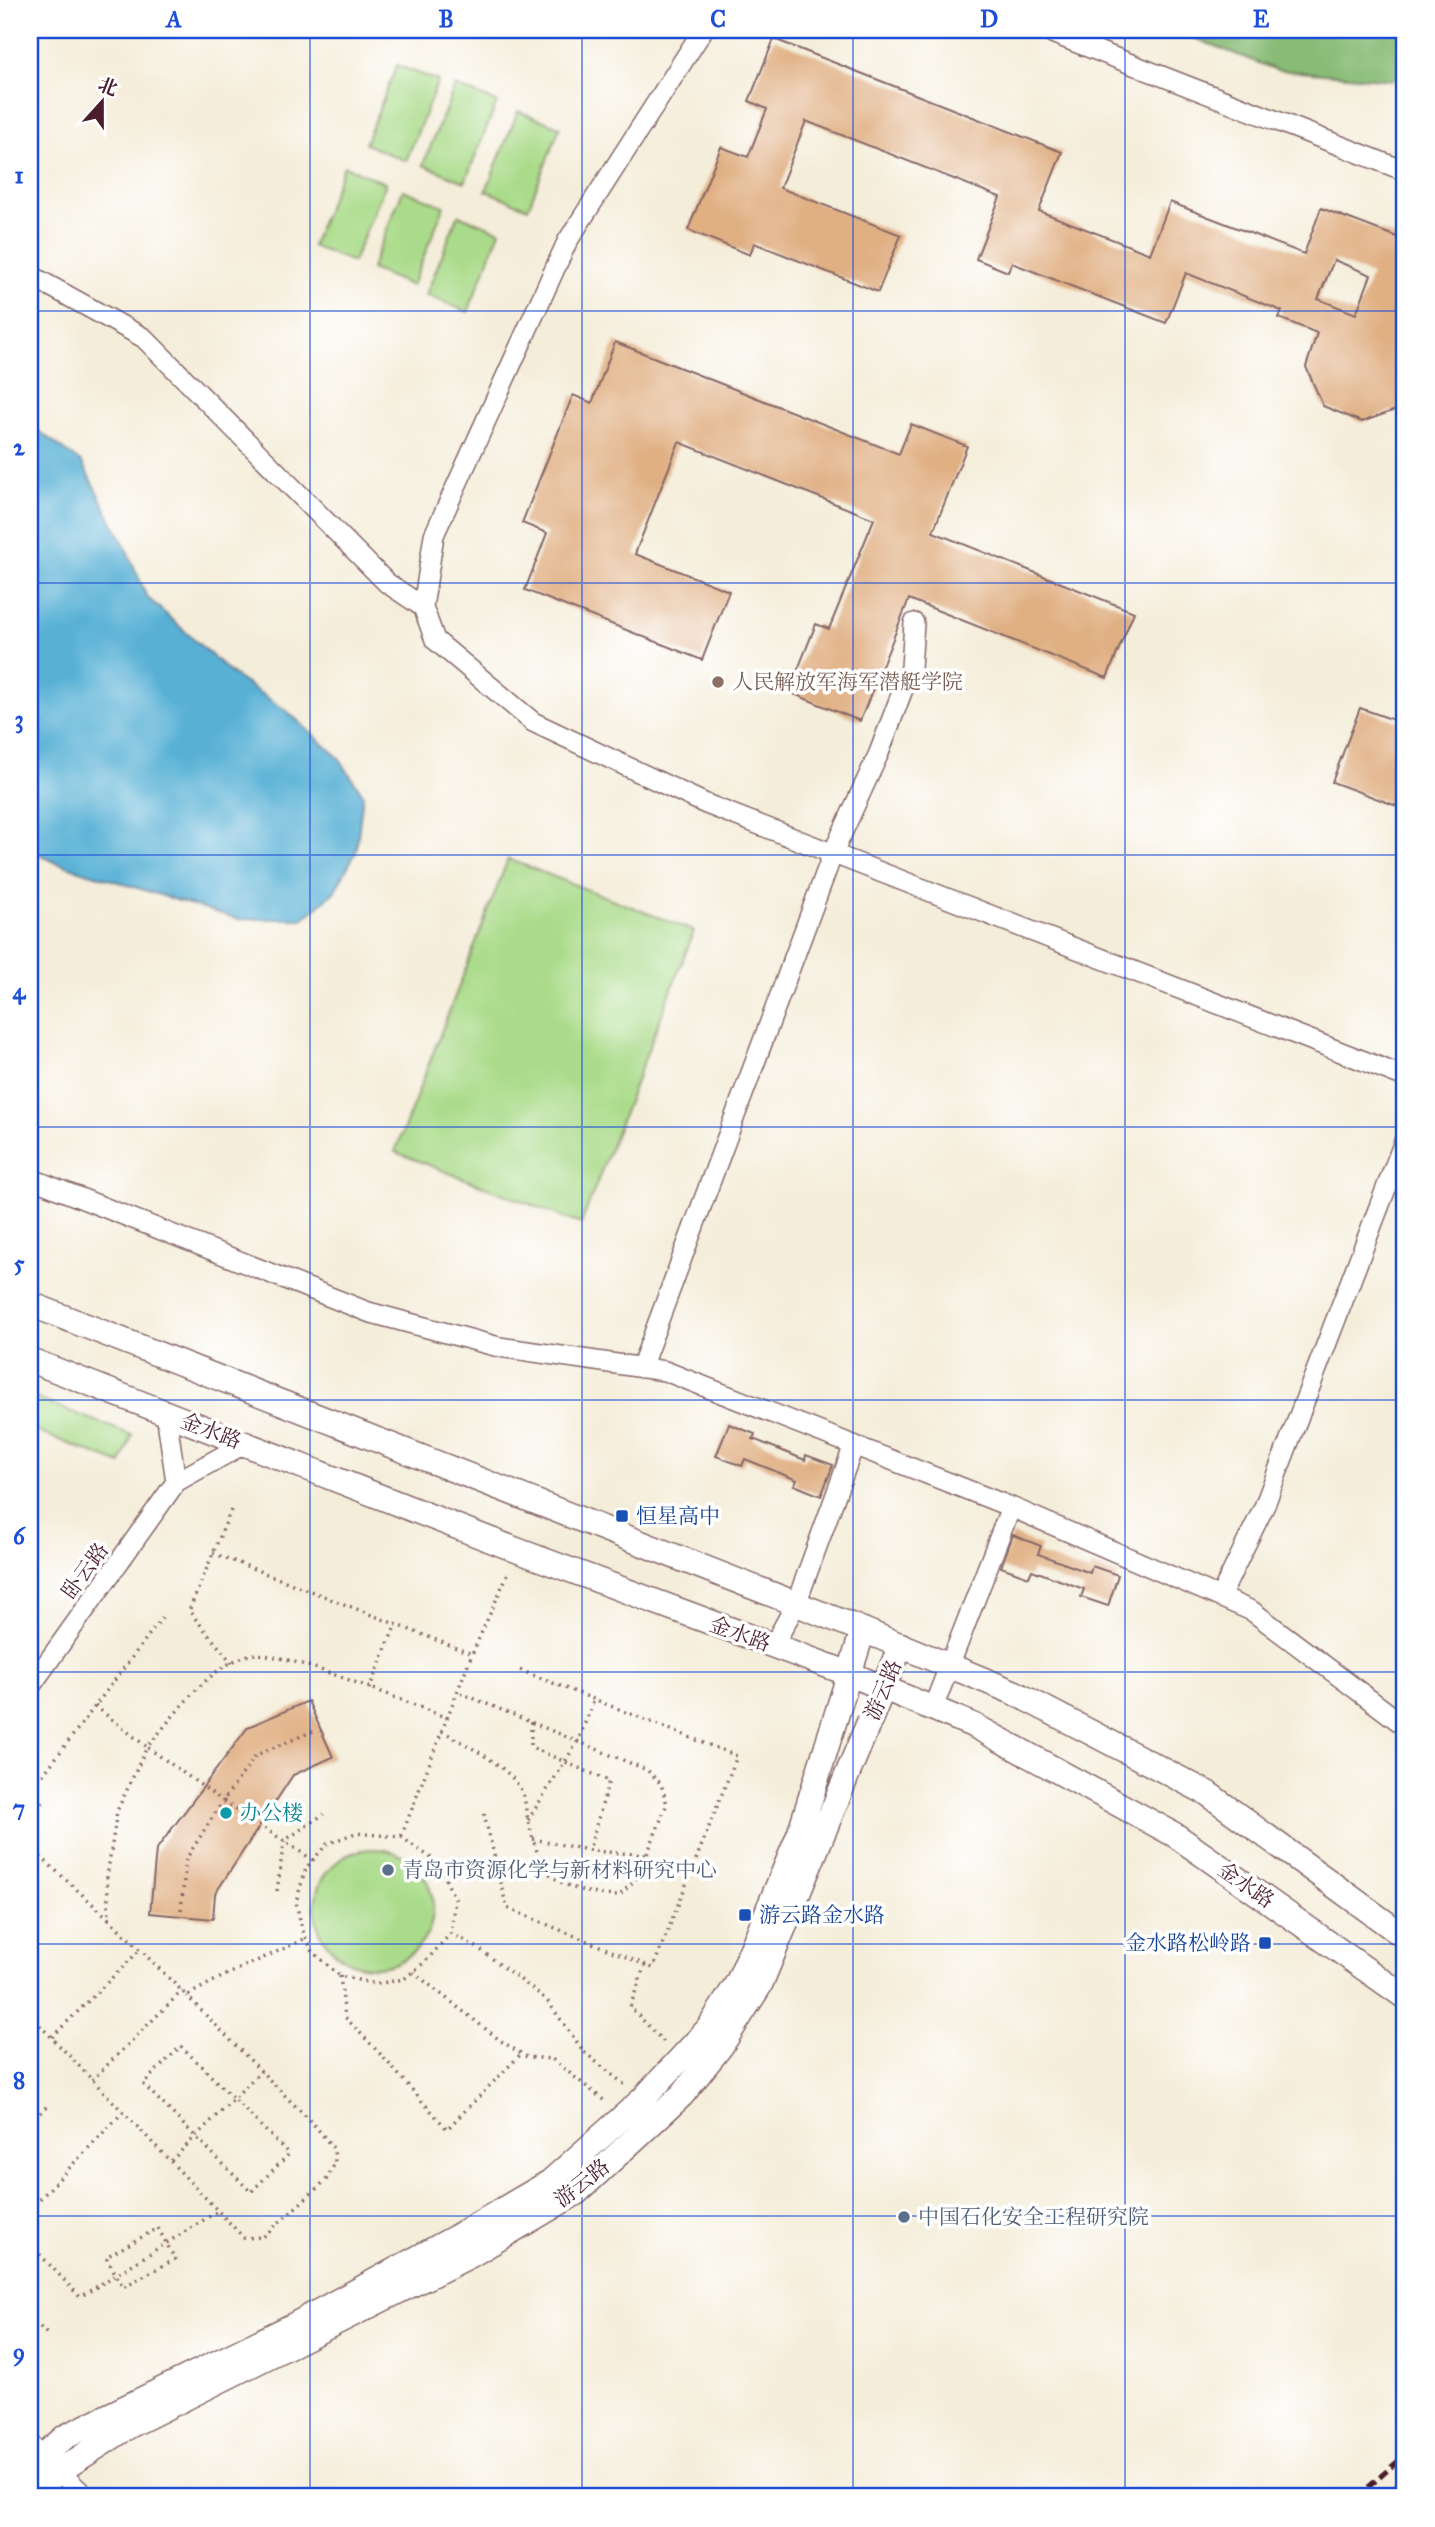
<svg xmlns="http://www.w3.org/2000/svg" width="1435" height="2527" viewBox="0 0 1435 2527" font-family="'IM FELL Great Primer','Noto Serif SC',serif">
	<rect width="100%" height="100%" fill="#fff"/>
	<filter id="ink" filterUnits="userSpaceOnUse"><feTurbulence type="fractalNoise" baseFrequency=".0143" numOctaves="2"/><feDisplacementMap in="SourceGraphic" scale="14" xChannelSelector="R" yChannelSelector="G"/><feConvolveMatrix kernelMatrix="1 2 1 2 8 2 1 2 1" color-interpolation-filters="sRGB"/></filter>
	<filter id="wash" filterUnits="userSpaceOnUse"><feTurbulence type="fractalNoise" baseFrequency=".00686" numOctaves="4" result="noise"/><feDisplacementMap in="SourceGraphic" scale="28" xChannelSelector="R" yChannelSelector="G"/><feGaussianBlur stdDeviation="1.57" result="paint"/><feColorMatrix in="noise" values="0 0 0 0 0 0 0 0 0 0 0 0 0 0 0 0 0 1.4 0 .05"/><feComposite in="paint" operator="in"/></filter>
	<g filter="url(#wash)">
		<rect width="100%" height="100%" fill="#f4edd9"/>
		<!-- green -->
		<path fill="#aadb8a" stroke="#7a7d5a" stroke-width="2" d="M 397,65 L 438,81 L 406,161 L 365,144 Z
			M 455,86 L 497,102 L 465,182 L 423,165 Z
			M 518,111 L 560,127 L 528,208 L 486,191 Z
			M 344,166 L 386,183 L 353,262 L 312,246 Z
			M 403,190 L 444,206 L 412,286 L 371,269 Z
			M 458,215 L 500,231 L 468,312 L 426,295 Z
			M 508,859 L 694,931 L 581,1224 L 395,1152 Z
			M 30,1396 L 132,1435 L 121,1464 L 30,1429 Z
			M315 1908a59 59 0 1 1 118 0a59 59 0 1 1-118 0Z"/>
		<!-- forest -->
		<path fill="#87bb76" stroke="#686d50" stroke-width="2" d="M 1173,30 L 1405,30 L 1405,81 L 1277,70 Z"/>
		<!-- water -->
		<path fill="#58b1d5" stroke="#516880" stroke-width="2" d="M 30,428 L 36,429 L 82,463 L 125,546 L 147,597 L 233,675 L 287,711 L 339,758 L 363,795 L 356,852 L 334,892 L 303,919 L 237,919 L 57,863 L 30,850 Z"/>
		<g id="blocks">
			<!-- building -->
			<path fill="#e0af82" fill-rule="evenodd" d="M 774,39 L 1062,152 L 1039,211 L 1150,254 L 1170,202 L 1304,254 L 1321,208 L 1405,240 L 1405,397 L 1401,408 L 1362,422 L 1323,406 L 1306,367 L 1317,333 L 1279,318 L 1282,311 L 1186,273 L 1166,323 L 1012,263 L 1008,272 L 976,259 L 1000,197 L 806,121 L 780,188 L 901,235 L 878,292 L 754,243 L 750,255 L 688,230 L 721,147 L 748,157 L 767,109 L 749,101 ZM 1334,260 L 1371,275 L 1356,314 L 1318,299 Z
				M 615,342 L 899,454 L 911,424 L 967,446 L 933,532 L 1134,612 L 1107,678 L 909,599 L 860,721 L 789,692 L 816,624 L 829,629 L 874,519 L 679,442 L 635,554 L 729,591 L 702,660 L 525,590 L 547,533 L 522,523 L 573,395 L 592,403 Z
				M 1360,708 L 1405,724 L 1405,809 L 1332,782 Z
				M 729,1424 L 755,1434 L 753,1439 L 805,1460 L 806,1455 L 833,1465 L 821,1496 L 794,1485 L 797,1480 L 745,1459 L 742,1466 L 716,1456 Z
				M 1013,1535 L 1041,1546 L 1038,1554 L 1090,1573 L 1092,1566 L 1118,1575 L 1108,1606 L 1081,1597 L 1084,1589 L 1032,1570 L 1029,1577 L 1001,1567 Z
				M 308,1701 L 333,1757 L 293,1775 L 215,1894 L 213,1919 L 150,1913 L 156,1850 L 248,1727 Z"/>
		</g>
	</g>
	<g filter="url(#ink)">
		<use href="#blocks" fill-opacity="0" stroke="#866768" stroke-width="2"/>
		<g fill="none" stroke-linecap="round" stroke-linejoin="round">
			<!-- minor casing -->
			<g stroke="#866768" stroke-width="22">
				<path id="minor" d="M 703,30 L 567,242 L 434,535 L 423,607 L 435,640 L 533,722 L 706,804 L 1405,1077
					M 1044,30 L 1405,171
					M 30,275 L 144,338 L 387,583 L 423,607
					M 30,1178 L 368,1312 L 499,1347 L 665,1371 L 1011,1507 L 1252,1611 L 1405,1726
					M 641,1368 L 833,853 L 879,753 L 911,668 L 914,623
					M 166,1413 L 176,1482 L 244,1444
					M 1220,1597 L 1264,1507 L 1405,1139
					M 773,1646 L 796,1604 L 854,1445
					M 30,1687 L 176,1482
					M 933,1708 L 1011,1507
					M 30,2444 L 86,2497"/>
			</g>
			<!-- major casing -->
			<g stroke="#866768" stroke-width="27">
				<path id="major" d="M 30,1304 L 863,1630 L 1013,1692 L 1207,1793 L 1405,1937
					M 30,1360 L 519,1551 L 850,1674 L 975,1726 L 1175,1835 L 1405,1997
					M 30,2467 L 65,2437 L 292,2326 L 456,2237 L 550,2182 L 643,2099 L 709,2028 L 738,1982 L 799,1835 L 863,1630
					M 30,2496 L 58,2472 L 131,2425 L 471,2255 L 576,2193 L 682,2095 L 721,2046 L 760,1985 L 901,1645"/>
			</g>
			<!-- path -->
			<path stroke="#866768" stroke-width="3.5" stroke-dasharray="2 5" stroke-linecap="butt" d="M 231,1510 L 189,1611 L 233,1664
				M 213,1553 L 472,1654
				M 369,1689 L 396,1624
				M 95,1706 L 147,1747 L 117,1811 L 107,1877 L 109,1919 L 187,1996 C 225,1973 266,1958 306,1938
				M 447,1718 L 472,1654 L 509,1571
				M 531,1722 L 531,1747 L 609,1781 L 589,1850
				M 442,1731 C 466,1745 510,1766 522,1792 C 526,1800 525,1810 528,1819 C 532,1835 537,1860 549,1873 C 566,1890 596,1895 619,1896 L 638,1877 L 667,1804 L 661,1784 L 647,1770 L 458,1692
				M 30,1792 L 164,1615
				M 30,1793 L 42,1803 L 30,1817
				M 484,1814 L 507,1908 L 653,1968 L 737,1756 L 520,1670
				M 528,1820 L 578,1741 L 594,1700
				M 533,1839 L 593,1851 L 647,1855
				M 30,1847 L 109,1919
				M 313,1860 L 223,1801 L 256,1755 L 316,1730
				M 277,1891 L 284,1841 L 324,1814
				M 181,1910 L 186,1859 L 223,1801 L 147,1747 C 176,1715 205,1668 249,1655 C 275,1647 414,1705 447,1718 L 401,1837
				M 451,1933 L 425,1962 L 404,1979 L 376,1984 L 340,1976 L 313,1952 L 302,1929 L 296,1902 L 306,1868 L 327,1844 L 355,1833 L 401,1837 L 437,1862 L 455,1899 L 451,1933 L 478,1948 L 546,1999 L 584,2052 L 625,2085
				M 645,1965 L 630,2007 L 666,2044
				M 413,1972 L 501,2041 L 527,2057 L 552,2059 L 606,2102
				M 340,1976 L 345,2017 L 383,2057 L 447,2129 L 521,2054
				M 30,2015 L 244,2238 L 263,2237 L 326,2180 L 335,2163 L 334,2149 L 316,2127 L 187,1996
				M 52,2037 L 140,1950
				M 181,2046 L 289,2154 L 251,2192 L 143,2084 Z
				M 92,2080 L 182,1991
				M 30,2123 L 49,2104
				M 171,2161 L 261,2071
				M 30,2209 L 123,2112
				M 158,2228 L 175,2259 L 123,2287 L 106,2257 Z
				M 30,2244 L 80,2297 L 218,2211
				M 30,2257 L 37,2251
				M 30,2317 L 48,2335"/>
			<!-- minor -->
			<use href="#minor" stroke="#fff" stroke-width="19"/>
			<!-- major -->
			<use href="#major" stroke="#fff" stroke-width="24"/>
			<!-- rail -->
			<path stroke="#4a1f2b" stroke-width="5" stroke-dasharray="10 5" stroke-linecap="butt" d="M 1357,2497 L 1405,2455
				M 1383,2497 L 1405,2478"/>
		</g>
	</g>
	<!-- grid -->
	<path fill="none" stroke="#1d4ed8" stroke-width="2" stroke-opacity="0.55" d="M 310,30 L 310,2497M 582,30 L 582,2497M 853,30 L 853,2497M 1125,30 L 1125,2497M 30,311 L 1405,311M 30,583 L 1405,583M 30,855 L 1405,855M 30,1127 L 1405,1127M 30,1400 L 1405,1400M 30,1672 L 1405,1672M 30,1944 L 1405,1944M 30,2216 L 1405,2216"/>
	<!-- markers -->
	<circle fill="#8d6e63" stroke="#fff" stroke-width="2.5" cx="718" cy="682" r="7"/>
	<g fill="#1a4fb4" stroke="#fff" stroke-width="2.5">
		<rect x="615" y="1509" width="14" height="14" rx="3.5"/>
		<rect x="738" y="1908" width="14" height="14" rx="3.5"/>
		<rect x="1258" y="1936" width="14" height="14" rx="3.5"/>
	</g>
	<circle fill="#0f9aa8" stroke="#fff" stroke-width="2.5" cx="226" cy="1813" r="7"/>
	<g fill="#5c6f8a" stroke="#fff" stroke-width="2.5">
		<circle cx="388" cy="1870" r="7"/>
		<circle cx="904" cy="2217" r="7"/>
	</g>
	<g text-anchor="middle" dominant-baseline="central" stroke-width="7" stroke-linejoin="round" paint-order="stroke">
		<!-- education labels -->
		<g font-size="21" fill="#785e54" stroke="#fff" text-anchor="start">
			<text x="732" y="682">人民解放军海军潜艇学院</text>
		</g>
		<!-- street labels -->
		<g font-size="21" fill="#4a1f2b" stroke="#fff">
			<text transform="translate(211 1431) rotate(21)">金水路</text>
			<text transform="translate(85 1571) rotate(-54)">卧云路</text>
			<text transform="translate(740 1634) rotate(20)">金水路</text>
			<text transform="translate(883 1690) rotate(-67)">游云路</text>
			<text transform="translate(1246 1885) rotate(35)">金水路</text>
			<text transform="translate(582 2183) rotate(-38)">游云路</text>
		</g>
		<!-- transit labels -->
		<g font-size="21" fill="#164399" stroke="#fff" text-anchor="start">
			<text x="636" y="1516">恒星高中</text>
			<text x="759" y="1915">游云路金水路</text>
			<text x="1251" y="1943" text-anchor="end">金水路松岭路</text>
		</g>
		<!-- culture labels -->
		<g font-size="21" fill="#0d838f" stroke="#fff" text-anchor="start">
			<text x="240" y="1813">办公楼</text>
		</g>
		<!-- service labels -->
		<g font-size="21" fill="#4e5e75" stroke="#fff" text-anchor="start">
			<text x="402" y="1870">青岛市资源化学与新材料研究中心</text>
			<text x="918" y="2217">中国石化安全工程研究院</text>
		</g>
	</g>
	<!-- margin -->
	<rect width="1435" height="2527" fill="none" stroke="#fff" stroke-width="77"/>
	<!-- north arrow -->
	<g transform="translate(102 102) rotate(21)" stroke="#ffffff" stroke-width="5" paint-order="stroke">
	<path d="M0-5L12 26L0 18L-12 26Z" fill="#4a1f2b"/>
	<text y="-10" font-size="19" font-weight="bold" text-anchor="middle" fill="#4a1f2b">北</text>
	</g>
	<rect x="38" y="38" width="1358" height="2450" fill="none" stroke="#1d4ed8" stroke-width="2.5"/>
	<g font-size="23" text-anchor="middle" font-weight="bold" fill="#1d4ed8">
		<text x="174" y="27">A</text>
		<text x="446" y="27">B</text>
		<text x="718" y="27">C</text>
		<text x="989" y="27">D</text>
		<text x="1261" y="27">E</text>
		<text x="19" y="183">1</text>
		<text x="19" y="455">2</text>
		<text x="19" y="727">3</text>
		<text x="19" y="999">4</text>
		<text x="19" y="1271">5</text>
		<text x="19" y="1544">6</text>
		<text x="19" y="1816">7</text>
		<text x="19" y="2088">8</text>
		<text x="19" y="2360">9</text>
	</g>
</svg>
